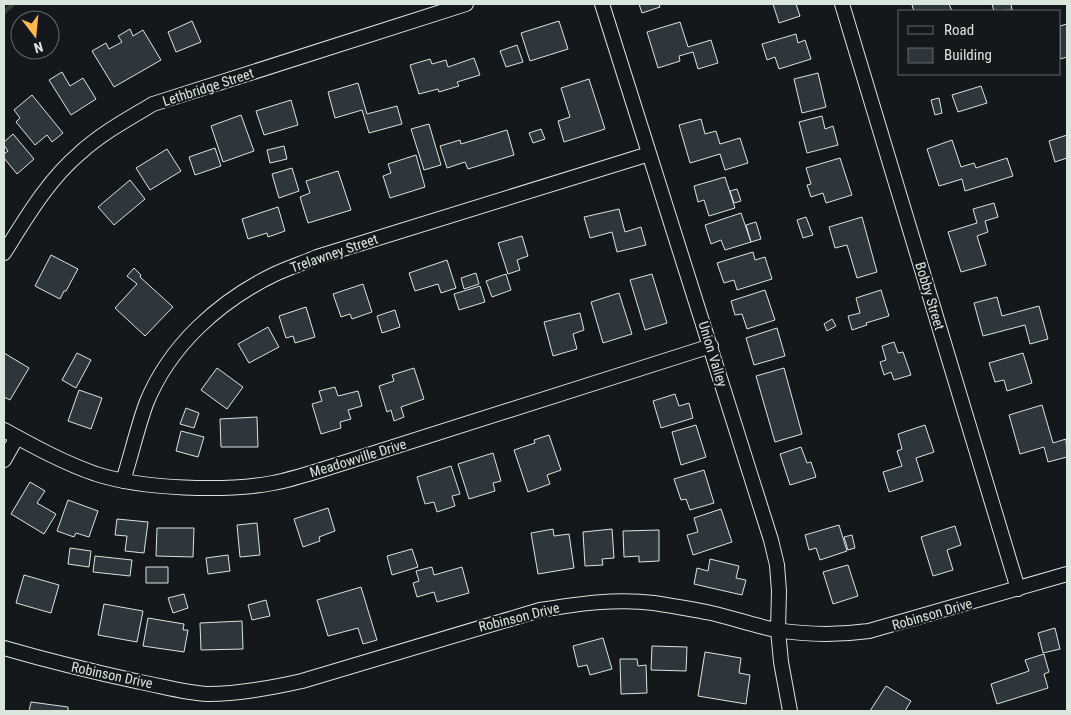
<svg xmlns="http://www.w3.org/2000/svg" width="1071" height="715" viewBox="0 0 1071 715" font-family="'Roboto Condensed',sans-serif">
	<rect width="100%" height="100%" fill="#14181c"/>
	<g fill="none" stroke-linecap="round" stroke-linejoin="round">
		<!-- stream -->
		<path stroke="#363b3e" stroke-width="4.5" d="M 4,12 L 13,4"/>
	</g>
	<!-- building -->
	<path fill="#2c363c" stroke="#d8e6dc" d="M 639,4 L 659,4 L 660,7 L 642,13 Z
		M 773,4 L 796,4 L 800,16 L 779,23 Z
		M 915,4 L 949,4 L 952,11 L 914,11 L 912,5 Z
		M 992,4 L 1011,4 L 1012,10 L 994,11 Z
		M 192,21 L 201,42 L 176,52 L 168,32 Z
		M 559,21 L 568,49 L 530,61 L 521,33 Z
		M 680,22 L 688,47 L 711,40 L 718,63 L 698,69 L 693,52 L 679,56 L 680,61 L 658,68 L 647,32 Z
		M 1067,24 L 1067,57 L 1060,59 L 1060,26 Z
		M 130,29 L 133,36 L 143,30 L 161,60 L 114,87 L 92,51 L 106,43 L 109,49 L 122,42 L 118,36 Z
		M 796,34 L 798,43 L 805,40 L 811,59 L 779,69 L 775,57 L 767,60 L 762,44 Z
		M 517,45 L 523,62 L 506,67 L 500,51 Z
		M 474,58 L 480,75 L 457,82 L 459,86 L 439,92 L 438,89 L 419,94 L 410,65 L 430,59 L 432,64 L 446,60 L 448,67 Z
		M 62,72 L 70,86 L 83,78 L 96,99 L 71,115 L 49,80 Z
		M 818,73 L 826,107 L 802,113 L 794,79 Z
		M 589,79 L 605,129 L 564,142 L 558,121 L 570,117 L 561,88 Z
		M 358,83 L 367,114 L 397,106 L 402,124 L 369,133 L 362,110 L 335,118 L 328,92 Z
		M 981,86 L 987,103 L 958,112 L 952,95 Z
		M 32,95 L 63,133 L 52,142 L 47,135 L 35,145 L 16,122 L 20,118 L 14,110 Z
		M 939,98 L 942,113 L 935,115 L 931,100 Z
		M 291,100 L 298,125 L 264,135 L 256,111 Z
		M 241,115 L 254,151 L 223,162 L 211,126 Z
		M 822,116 L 825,129 L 833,126 L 838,145 L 807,153 L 799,122 Z
		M 701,119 L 705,134 L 716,131 L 720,144 L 740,138 L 748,163 L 725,170 L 720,154 L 690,163 L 679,125 Z
		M 429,124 L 441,165 L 424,170 L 411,129 Z
		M 541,129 L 545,139 L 533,143 L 529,133 Z
		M 507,130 L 514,155 L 468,169 L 465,162 L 447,168 L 440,146 L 460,140 L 461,144 Z
		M 13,134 L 34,159 L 17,174 L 4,158 L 4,154 L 8,151 L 4,145 L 4,142 Z
		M 1067,135 L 1067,158 L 1055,162 L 1049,141 Z
		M 952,140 L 961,167 L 974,163 L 976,168 L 1007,158 L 1013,176 L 965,191 L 962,179 L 939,186 L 927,149 Z
		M 284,146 L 287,159 L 270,163 L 267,150 Z
		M 215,148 L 221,166 L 195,175 L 189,157 Z
		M 167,149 L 181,171 L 150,190 L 136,168 Z
		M 416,155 L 425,187 L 390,198 L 383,176 L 391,173 L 388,164 Z
		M 840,158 L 852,195 L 826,203 L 823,193 L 811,197 L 807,185 L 811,184 L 806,168 Z
		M 292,168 L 299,191 L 279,198 L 272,174 Z
		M 338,171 L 351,210 L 308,223 L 300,197 L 310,193 L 306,181 Z
		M 725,177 L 735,208 L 709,216 L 704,200 L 698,202 L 694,186 Z
		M 130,180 L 145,199 L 114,225 L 98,207 Z
		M 737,189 L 741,201 L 734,203 L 730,191 Z
		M 994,203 L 998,217 L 985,221 L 988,232 L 977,236 L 986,265 L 961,272 L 948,232 L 977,223 L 973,209 Z
		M 278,207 L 285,231 L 268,237 L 267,233 L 248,239 L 242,219 Z
		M 619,209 L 625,232 L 641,227 L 646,245 L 617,252 L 612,232 L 590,238 L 584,217 Z
		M 741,213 L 751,242 L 725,250 L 721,240 L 711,244 L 705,225 Z
		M 806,217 L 813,235 L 803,238 L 797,220 Z
		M 862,217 L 877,272 L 857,278 L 847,245 L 835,248 L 829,227 Z
		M 756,222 L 761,239 L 751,242 L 746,225 Z
		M 522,236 L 528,256 L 517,260 L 520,270 L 508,274 L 498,243 Z
		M 753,252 L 755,260 L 765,257 L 772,279 L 737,290 L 734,280 L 724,283 L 717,263 Z
		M 51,255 L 78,269 L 66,291 L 64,291 L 60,299 L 35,286 Z
		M 447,260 L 456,288 L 441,293 L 438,284 L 415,291 L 409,273 Z
		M 134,268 L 141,275 L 140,277 L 173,307 L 145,336 L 115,308 L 137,284 L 127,276 Z
		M 476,273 L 479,284 L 464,289 L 461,278 Z
		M 506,274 L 511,290 L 492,297 L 486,281 Z
		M 652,274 L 667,323 L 645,330 L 630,280 Z
		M 363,284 L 372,312 L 352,319 L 350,314 L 341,317 L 333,294 Z
		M 480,286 L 485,302 L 459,310 L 454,294 Z
		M 765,290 L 775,320 L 747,329 L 742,314 L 735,315 L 731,301 Z
		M 881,290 L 889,316 L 866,323 L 867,325 L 852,330 L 848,316 L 860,313 L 856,298 Z
		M 619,293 L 632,334 L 603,343 L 591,302 Z
		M 997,297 L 1002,316 L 1039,306 L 1048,339 L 1030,344 L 1025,325 L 983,336 L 974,303 Z
		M 306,307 L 315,337 L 295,343 L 293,336 L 286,338 L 279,316 Z
		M 395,310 L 400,327 L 382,333 L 377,316 Z
		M 580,313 L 584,330 L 573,334 L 577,349 L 553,356 L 544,322 Z
		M 832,319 L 836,326 L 827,331 L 824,324 Z
		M 268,327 L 279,347 L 249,363 L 238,344 Z
		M 777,328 L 785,356 L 754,365 L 746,338 Z
		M 894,342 L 898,353 L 903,352 L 911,375 L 894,380 L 891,372 L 884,375 L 880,362 L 886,360 L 882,346 Z
		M 4,353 L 29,368 L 10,400 L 4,397 Z
		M 77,353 L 91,360 L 76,388 L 62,380 Z
		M 1023,353 L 1032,383 L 1007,391 L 1004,380 L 995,382 L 989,363 Z
		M 217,368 L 243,387 L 227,409 L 201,390 Z
		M 414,368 L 424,399 L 401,407 L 404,417 L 394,421 L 391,410 L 387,412 L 379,386 L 394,381 L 392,375 Z
		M 784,368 L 802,434 L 775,442 L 756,376 Z
		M 335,387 L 338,396 L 358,391 L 362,406 L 348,410 L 351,419 L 340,422 L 341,428 L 321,434 L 312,404 L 322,401 L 319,391 Z
		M 79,390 L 102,398 L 91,429 L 68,421 Z
		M 675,394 L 679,406 L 689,403 L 693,418 L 661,428 L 653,401 Z
		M 1042,405 L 1053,443 L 1066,439 L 1067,457 L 1048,462 L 1044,447 L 1020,454 L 1009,415 Z
		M 186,408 L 199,413 L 194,428 L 180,424 Z
		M 257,417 L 258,447 L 221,447 L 220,419 Z
		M 696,425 L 706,457 L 681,465 L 672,432 Z
		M 925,425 L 934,452 L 916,458 L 923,481 L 889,492 L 883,472 L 902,466 L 897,451 L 902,449 L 898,434 Z
		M 181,431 L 204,437 L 198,457 L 176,451 Z
		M 549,435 L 561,470 L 547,475 L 550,484 L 528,492 L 514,450 L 535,443 L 534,440 Z
		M 801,447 L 807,463 L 811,462 L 816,477 L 790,485 L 780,454 Z
		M 493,453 L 501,481 L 493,483 L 495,491 L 469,499 L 458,464 Z
		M 451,466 L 460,494 L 452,496 L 455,506 L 437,512 L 434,502 L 425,504 L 417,477 Z
		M 704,470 L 714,503 L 690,510 L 686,499 L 681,500 L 674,479 Z
		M 30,482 L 45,491 L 37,503 L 56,514 L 44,534 L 11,514 Z
		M 68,500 L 98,511 L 89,537 L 76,533 L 74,537 L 57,531 Z
		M 328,508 L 335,531 L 319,537 L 320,541 L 303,547 L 294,519 Z
		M 721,509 L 732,542 L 693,555 L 687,535 L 698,532 L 694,518 Z
		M 117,519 L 148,522 L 144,553 L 125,551 L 127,536 L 115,535 Z
		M 257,523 L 260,555 L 240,557 L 237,525 Z
		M 839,525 L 847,551 L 820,560 L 816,548 L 809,550 L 805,535 Z
		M 955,526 L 961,545 L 947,550 L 953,570 L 933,576 L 921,537 Z
		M 157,528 L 194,528 L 193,557 L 156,556 Z
		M 553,529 L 554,536 L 569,534 L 574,568 L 538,574 L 531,533 Z
		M 612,529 L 614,558 L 602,559 L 603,565 L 585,566 L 583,532 Z
		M 659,530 L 659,561 L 639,562 L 639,556 L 624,557 L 623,531 Z
		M 852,535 L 855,548 L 848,550 L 844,537 Z
		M 70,548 L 91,551 L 89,567 L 68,564 Z
		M 412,549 L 418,567 L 392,575 L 387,556 Z
		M 228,555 L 230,571 L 208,574 L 206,558 Z
		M 95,556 L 132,560 L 130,576 L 93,572 Z
		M 710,559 L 739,566 L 736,578 L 746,580 L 742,595 L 694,584 L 697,568 L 708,571 Z
		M 848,565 L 858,596 L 833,604 L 823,572 Z
		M 146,567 L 168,567 L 168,583 L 146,583 Z
		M 432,567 L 434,575 L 462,567 L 469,593 L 437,602 L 434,592 L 417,597 L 413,583 L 419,581 L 416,571 Z
		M 24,575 L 59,585 L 51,613 L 16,603 Z
		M 361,587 L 377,640 L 363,644 L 358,628 L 328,636 L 317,600 Z
		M 184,594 L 188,608 L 173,613 L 168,598 Z
		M 266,600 L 270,616 L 252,620 L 248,605 Z
		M 104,604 L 143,611 L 137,642 L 98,635 Z
		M 148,618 L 184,624 L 183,630 L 188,630 L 184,652 L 143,646 Z
		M 242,621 L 243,649 L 201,650 L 200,623 Z
		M 1055,628 L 1060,649 L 1043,653 L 1038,633 Z
		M 603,638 L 612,669 L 590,675 L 587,665 L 578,667 L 573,646 Z
		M 652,646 L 687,647 L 686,671 L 651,670 Z
		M 705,652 L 741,658 L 739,673 L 750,675 L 746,704 L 698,696 Z
		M 1044,654 L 1049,672 L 1044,674 L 1048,688 L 997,704 L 991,684 L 1029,671 L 1025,660 Z
		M 620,659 L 637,659 L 638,666 L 646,665 L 647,693 L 621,694 Z
		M 886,686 L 911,701 L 905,711 L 870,711 Z
		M 31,702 L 68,707 L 68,711 L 29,711 Z"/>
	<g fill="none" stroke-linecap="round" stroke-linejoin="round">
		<!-- street casing -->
		<g stroke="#d8e6dc" stroke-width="16">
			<path id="street" d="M 602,4 L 771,540 L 777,565 L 779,591 L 778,630 L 781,662 L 790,711
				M 842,4 L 1018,589
				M 4,253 C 26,218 48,180 80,153 C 102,133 128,119 153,104 L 466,4
				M 4,430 C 33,446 64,463 96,474 C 143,489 225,492 273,483 C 289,480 305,475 321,470 L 711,346
				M 4,460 L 17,437
				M 123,481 C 131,456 137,429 146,404 C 169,346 219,301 275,274 C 288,268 303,263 317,257 L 649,154
				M 4,648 C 49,661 94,672 140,682 C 162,686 185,693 208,694 C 240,694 271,688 302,681 L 540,610 C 577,604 616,598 654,603 C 673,606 692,609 711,613 C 733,618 755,626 777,630 C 808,635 839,635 869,631 L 1067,574"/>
		</g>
		<!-- street -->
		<use href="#street" stroke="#14181c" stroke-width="14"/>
	</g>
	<g text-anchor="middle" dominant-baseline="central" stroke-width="4" stroke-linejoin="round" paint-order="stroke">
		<!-- street labels -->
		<g font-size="14" fill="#d8e6dc" stroke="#14181c">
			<text transform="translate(208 87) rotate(-18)">Lethbridge Street</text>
			<text transform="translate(334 253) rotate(-19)">Trelawney Street</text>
			<text transform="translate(930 296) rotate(73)">Bobby Street</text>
			<text transform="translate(713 354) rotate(73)">Union Valley</text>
			<text transform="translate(358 458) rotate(-17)">Meadowville Drive</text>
			<text transform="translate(932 614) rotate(-16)">Robinson Drive</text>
			<text transform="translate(519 617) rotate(-14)">Robinson Drive</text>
			<text transform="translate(112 675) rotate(12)">Robinson Drive</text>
		</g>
	</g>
	<!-- border -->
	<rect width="1071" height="715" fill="none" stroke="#d8e6dc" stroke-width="10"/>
	<!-- legend -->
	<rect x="898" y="10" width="162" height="65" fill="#14181c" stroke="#626a69"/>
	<rect x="908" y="26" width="25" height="8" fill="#14181c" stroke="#626a69"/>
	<text x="944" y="35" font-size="15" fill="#d8e6dc">Road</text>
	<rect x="908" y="48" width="25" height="15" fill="#2c363c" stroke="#626a69"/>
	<text x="944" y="60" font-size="15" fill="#d8e6dc">Building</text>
	<!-- north arrow -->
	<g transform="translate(35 35) rotate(164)"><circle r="24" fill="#14181c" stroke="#626a69"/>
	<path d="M0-4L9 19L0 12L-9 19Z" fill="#ffb74d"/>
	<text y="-8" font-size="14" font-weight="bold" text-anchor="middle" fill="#d8e6dc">N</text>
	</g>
</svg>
